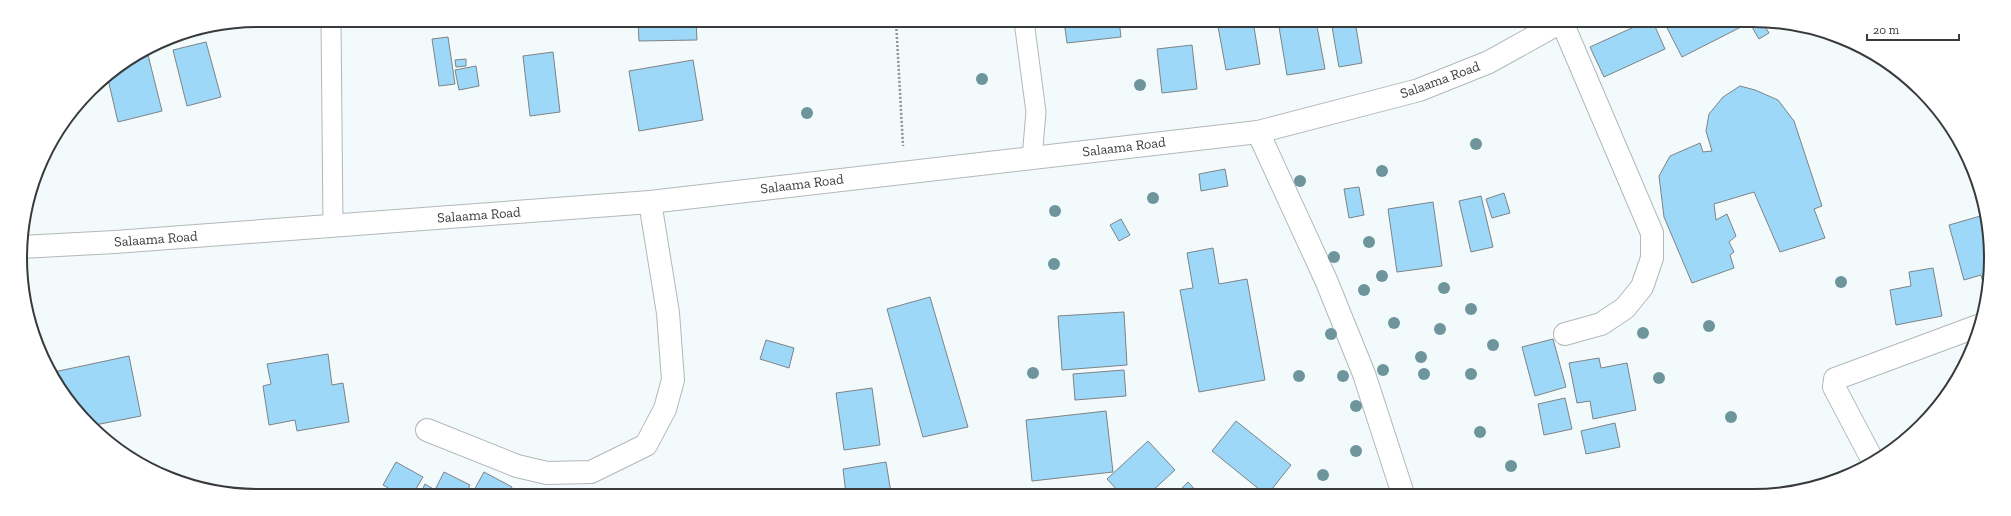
<svg xmlns="http://www.w3.org/2000/svg" width="2011" height="516" viewBox="0 0 2011 516" font-family="'Zilla Slab',serif">
	<rect width="100%" height="100%" fill="#f3fafb"/>
	<!-- building -->
	<path fill="#9ed8f8" stroke="#7e8386" d="M 638,21 L 696,21 L 697,40 L 639,41 Z
		M 1064,21 L 1119,21 L 1121,37 L 1067,43 Z
		M 1217,21 L 1253,21 L 1260,64 L 1226,70 Z
		M 1278,21 L 1316,21 L 1325,69 L 1287,75 Z
		M 1331,21 L 1355,21 L 1362,63 L 1339,67 Z
		M 1645,22 L 1653,22 L 1665,49 L 1604,77 L 1590,47 Z
		M 1664,22 L 1738,22 L 1741,27 L 1682,57 Z
		M 1749,22 L 1762,22 L 1769,33 L 1759,39 Z
		M 448,37 L 455,84 L 439,86 L 432,39 Z
		M 206,42 L 221,97 L 187,106 L 173,50 Z
		M 1192,45 L 1197,89 L 1162,93 L 1157,49 Z
		M 553,52 L 560,112 L 530,116 L 523,56 Z
		M 148,55 L 162,111 L 118,122 L 107,75 L 134,59 Z
		M 466,59 L 466,66 L 456,67 L 455,60 Z
		M 693,60 L 703,120 L 639,131 L 629,71 Z
		M 476,66 L 479,86 L 459,90 L 455,70 Z
		M 1740,86 L 1755,90 L 1778,100 L 1794,121 L 1822,206 L 1814,209 L 1825,238 L 1780,252 L 1754,192 L 1714,204 L 1716,220 L 1727,214 L 1736,236 L 1729,242 L 1734,252 L 1730,255 L 1734,268 L 1692,283 L 1664,217 L 1659,176 L 1670,156 L 1700,143 L 1703,152 L 1712,151 L 1706,131 L 1709,114 L 1723,97 Z
		M 1225,169 L 1228,186 L 1201,191 L 1199,174 Z
		M 1359,187 L 1364,215 L 1349,218 L 1344,189 Z
		M 1504,193 L 1510,213 L 1492,218 L 1486,199 Z
		M 1481,196 L 1493,247 L 1471,252 L 1459,201 Z
		M 1433,202 L 1442,266 L 1397,272 L 1388,209 Z
		M 1984,215 L 1989,289 L 1987,297 L 1981,275 L 1964,280 L 1949,225 Z
		M 1121,219 L 1130,235 L 1119,241 L 1110,225 Z
		M 1213,248 L 1219,284 L 1247,279 L 1265,380 L 1199,392 L 1180,290 L 1193,288 L 1187,253 Z
		M 1933,268 L 1942,316 L 1896,325 L 1890,290 L 1911,286 L 1909,272 Z
		M 930,297 L 968,427 L 923,437 L 887,309 Z
		M 1124,312 L 1127,365 L 1062,370 L 1058,316 Z
		M 1553,339 L 1566,387 L 1535,396 L 1522,347 Z
		M 766,340 L 794,348 L 789,368 L 760,359 Z
		M 328,354 L 332,385 L 343,383 L 349,422 L 297,431 L 295,420 L 269,425 L 263,386 L 271,384 L 267,364 Z
		M 129,356 L 141,416 L 95,425 L 69,403 L 54,372 Z
		M 1599,358 L 1601,368 L 1627,363 L 1636,410 L 1593,419 L 1590,401 L 1577,403 L 1569,363 Z
		M 1124,370 L 1126,396 L 1075,400 L 1073,374 Z
		M 872,388 L 880,445 L 844,450 L 836,393 Z
		M 1565,398 L 1572,429 L 1544,435 L 1538,404 Z
		M 1106,411 L 1113,472 L 1032,481 L 1026,420 Z
		M 1236,421 L 1291,465 L 1268,494 L 1265,494 L 1212,451 Z
		M 1615,423 L 1620,447 L 1586,454 L 1581,431 Z
		M 1148,441 L 1175,470 L 1149,494 L 1121,494 L 1107,479 Z
		M 396,462 L 423,477 L 413,494 L 398,494 L 383,485 Z
		M 886,462 L 891,493 L 846,494 L 843,469 Z
		M 444,472 L 470,485 L 466,494 L 420,494 L 425,484 L 435,490 Z
		M 484,472 L 512,487 L 509,494 L 472,494 Z
		M 1188,482 L 1199,494 L 1176,494 Z"/>
	<g fill="none" stroke-linecap="round" stroke-linejoin="round">
		<!-- lane casing -->
		<g stroke="#b2b8b9" stroke-width="21">
			<path id="lane" d="M 331,20 L 333,226
				M 1024,21 L 1036,112 L 1032,158"/>
		</g>
		<!-- street casing -->
		<g stroke="#b2b8b9" stroke-width="24">
			<path id="street" d="M 1562,22 L 1652,233 L 1652,258 L 1642,287 L 1625,308 L 1601,324 L 1565,334
				M 1258,132 L 1326,280 L 1364,374 L 1403,494
				M 427,430 L 517,466 L 547,473 L 591,472 L 646,445 L 665,409 L 673,380 L 668,313 L 650,202
				M 1873,461 L 1834,387 L 1835,379 L 1978,326"/>
		</g>
		<!-- secondary casing -->
		<g stroke="#b2b8b9" stroke-width="24">
			<path id="secondary" d="M 21,247 L 115,242 L 650,202 L 1258,132 L 1419,90 L 1489,62 L 1561,22"/>
		</g>
		<!-- path -->
		<path stroke="#8e9394" stroke-width="2.5" stroke-dasharray="2 2" stroke-linecap="butt" d="M 896,21 L 903,146"/>
		<!-- lane -->
		<use href="#lane" stroke="#fff" stroke-width="19"/>
		<!-- street -->
		<use href="#street" stroke="#fff" stroke-width="22"/>
		<!-- secondary -->
		<use href="#secondary" stroke="#fff" stroke-width="22"/>
	</g>
	<!-- trees -->
	<g fill="#6d959b">
		<circle cx="982" cy="79" r="6"/>
		<circle cx="1140" cy="85" r="6"/>
		<circle cx="807" cy="113" r="6"/>
		<circle cx="1476" cy="144" r="6"/>
		<circle cx="1382" cy="171" r="6"/>
		<circle cx="1300" cy="181" r="6"/>
		<circle cx="1153" cy="198" r="6"/>
		<circle cx="1055" cy="211" r="6"/>
		<circle cx="1369" cy="242" r="6"/>
		<circle cx="1334" cy="257" r="6"/>
		<circle cx="1054" cy="264" r="6"/>
		<circle cx="1382" cy="276" r="6"/>
		<circle cx="1841" cy="282" r="6"/>
		<circle cx="1444" cy="288" r="6"/>
		<circle cx="1364" cy="290" r="6"/>
		<circle cx="1471" cy="309" r="6"/>
		<circle cx="1394" cy="323" r="6"/>
		<circle cx="1709" cy="326" r="6"/>
		<circle cx="1440" cy="329" r="6"/>
		<circle cx="1643" cy="333" r="6"/>
		<circle cx="1331" cy="334" r="6"/>
		<circle cx="1493" cy="345" r="6"/>
		<circle cx="1421" cy="357" r="6"/>
		<circle cx="1383" cy="370" r="6"/>
		<circle cx="1033" cy="373" r="6"/>
		<circle cx="1424" cy="374" r="6"/>
		<circle cx="1471" cy="374" r="6"/>
		<circle cx="1299" cy="376" r="6"/>
		<circle cx="1343" cy="376" r="6"/>
		<circle cx="1659" cy="378" r="6"/>
		<circle cx="1356" cy="406" r="6"/>
		<circle cx="1731" cy="417" r="6"/>
		<circle cx="1480" cy="432" r="6"/>
		<circle cx="1356" cy="451" r="6"/>
		<circle cx="1511" cy="466" r="6"/>
		<circle cx="1323" cy="475" r="6"/>
	</g>
	<g text-anchor="middle" dominant-baseline="central" stroke-width="3.5" stroke-linejoin="round" paint-order="stroke">
		<!-- street labels -->
		<g font-size="14" fill="#383a3b" stroke="#fff">
			<text transform="translate(1440 80) rotate(-20)">Salaama Road</text>
			<text transform="translate(1124 147) rotate(-7)">Salaama Road</text>
			<text transform="translate(802 184) rotate(-7)">Salaama Road</text>
			<text transform="translate(479 215) rotate(-4)">Salaama Road</text>
			<text transform="translate(156 239) rotate(-4)">Salaama Road</text>
		</g>
	</g>
	<!-- crop -->
	<path d="M0 0H2011V516H0ZM258 27H1753A231 231 0 0 1 1984 258V258A231 231 0 0 1 1753 489H258A231 231 0 0 1 27 258V258A231 231 0 0 1 258 27Z" fill="#fff" fill-rule="evenodd"/>
	<path fill="none" stroke="#383a3b" stroke-width="2" d="M258 27H1753A231 231 0 0 1 1984 258V258A231 231 0 0 1 1753 489H258A231 231 0 0 1 27 258V258A231 231 0 0 1 258 27Z"/>
	<!-- scale -->
	<path d="M1867 34v6h92v-6" fill="none" stroke="#383a3b" stroke-width="2"/>
	<text x="1873" y="34" font-size="12" fill="#383a3b" stroke="#ffffff" stroke-width="3" paint-order="stroke">20 m</text>
</svg>
